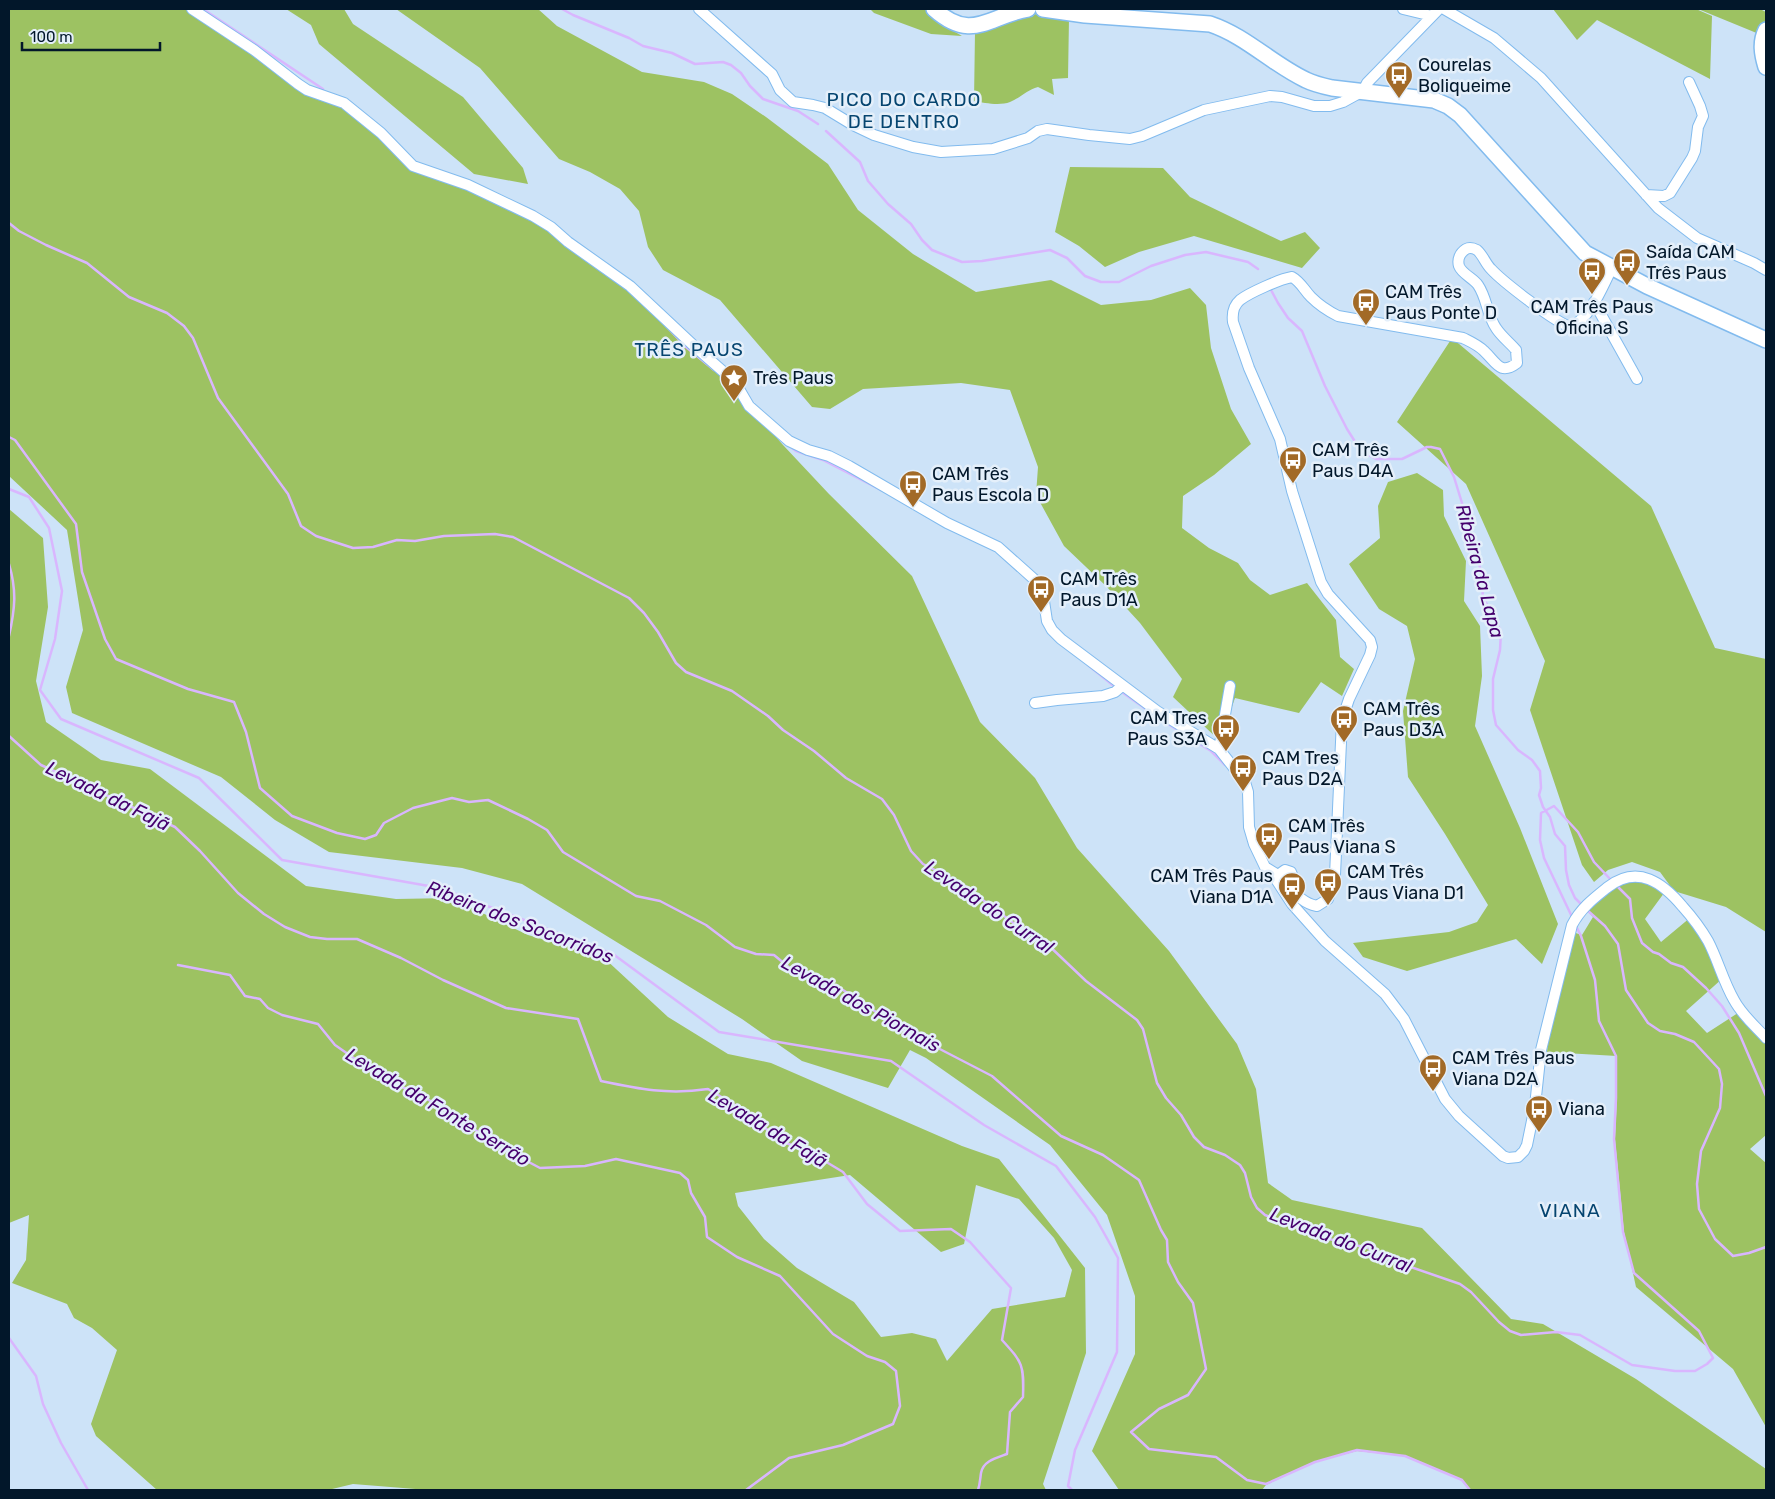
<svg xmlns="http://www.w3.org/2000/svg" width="1775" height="1499" viewBox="0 0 1775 1499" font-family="Rubik,sans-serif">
	<rect width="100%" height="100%" fill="#cde3f8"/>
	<!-- green -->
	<path fill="#9dc262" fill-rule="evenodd" d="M 9,9 L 192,9 L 298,84 L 344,103 L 413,166 L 533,216 L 630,286 L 735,382 L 749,406 L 783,445 L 829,494 L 912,576 L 980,722 L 1035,778 L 1077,848 L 1169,951 L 1237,1044 L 1256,1089 L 1268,1183 L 1292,1200 L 1422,1228 L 1511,1319 L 1543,1324 L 1636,1379 L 1766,1469 L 1766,1490 L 1469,1490 L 1461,1480 L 1405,1456 L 1357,1451 L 1315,1462 L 1266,1485 L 1262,1490 L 1119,1490 L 1092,1451 L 1135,1354 L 1135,1296 L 1107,1215 L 1050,1145 L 926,1058 L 910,1050 L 888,1088 L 802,1061 L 742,1019 L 522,884 L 462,868 L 329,852 L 275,820 L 221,777 L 72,713 L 66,687 L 83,630 L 67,530 L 9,476 Z
		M 286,9 L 344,9 L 353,24 L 463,97 L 523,168 L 528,184 L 474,174 L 319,44 L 311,25 Z
		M 396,9 L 538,9 L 557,26 L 642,72 L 704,82 L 732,94 L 766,117 L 828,164 L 858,210 L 913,254 L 976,292 L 1051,280 L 1101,305 L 1151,300 L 1190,288 L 1206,305 L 1211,348 L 1231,409 L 1251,444 L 1214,475 L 1183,496 L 1182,528 L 1209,548 L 1238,563 L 1250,580 L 1270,595 L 1307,583 L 1336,620 L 1340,657 L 1354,669 L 1342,696 L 1321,682 L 1299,713 L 1235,698 L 1220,741 L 1173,697 L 1182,679 L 1140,623 L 1107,587 L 1064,546 L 1036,495 L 1038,467 L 1010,390 L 961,383 L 863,389 L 830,409 L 812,407 L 720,300 L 663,270 L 648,247 L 639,211 L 620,189 L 590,172 L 559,159 L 480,68 Z
		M 870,9 L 926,9 L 945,26 L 962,36 L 931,34 L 874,13 Z
		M 1553,9 L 1696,9 L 1712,16 L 1710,79 L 1597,20 L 1577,40 Z
		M 1698,9 L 1760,9 L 1766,12 L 1766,22 L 1759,34 Z
		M 1031,14 L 1053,15 L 1069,18 L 1068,78 L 1052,79 L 1054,95 L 1038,87 C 1027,90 1020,98 1010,102 C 1000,106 984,103 974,101 L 975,32 Z
		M 1070,167 L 1163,168 L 1190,197 L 1281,241 L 1305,232 L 1320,248 L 1302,268 L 1194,236 L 1139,252 L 1105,267 L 1079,246 L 1055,232 Z
		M 1452,338 L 1651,506 L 1715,648 L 1766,659 L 1766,932 L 1726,907 L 1674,891 L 1660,872 L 1632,862 L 1608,870 L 1594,882 L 1582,865 L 1530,710 L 1545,661 L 1466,484 L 1397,422 Z
		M 1417,473 L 1443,490 L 1444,516 L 1466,561 L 1464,601 L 1480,626 L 1482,676 L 1475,726 L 1520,828 L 1558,924 L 1542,964 L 1516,939 L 1407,971 L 1363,957 L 1353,943 L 1449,932 L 1477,922 L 1488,905 L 1445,834 L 1408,777 L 1403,711 L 1415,659 L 1407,626 L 1379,609 L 1349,564 L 1380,538 L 1378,506 L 1388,482 Z
		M 9,509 L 43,538 L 48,607 L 36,681 L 46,722 L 101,760 L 150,769 L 306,886 L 396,899 L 451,898 L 528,935 L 603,957 L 668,1017 L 728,1054 L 771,1063 L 962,1146 L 999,1159 L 1085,1268 L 1086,1353 L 1043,1484 L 1046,1490 L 428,1490 L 353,1484 L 328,1490 L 157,1490 L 96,1436 L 91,1424 L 117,1350 L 92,1328 L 74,1318 L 67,1304 L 12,1283 L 26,1260 L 29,1215 L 9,1223 ZM 850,1175 L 941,1252 L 964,1244 L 976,1185 L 1019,1199 L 1054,1238 L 1072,1270 L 1065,1297 L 992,1309 L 947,1361 L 936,1339 L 912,1333 L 881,1337 L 854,1302 L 797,1268 L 764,1239 L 738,1206 L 735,1193 Z
		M 1631,877 L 1667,889 L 1645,919 L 1661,942 L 1691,917 L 1723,978 L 1686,1011 L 1707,1033 L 1741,1011 L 1766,1038 L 1766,1135 L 1750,1149 L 1766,1163 L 1766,1427 L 1733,1369 L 1636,1287 L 1624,1232 L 1615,1139 L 1617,1098 L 1617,1056 L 1547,1052 L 1549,1029 L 1569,931 L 1582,935 L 1593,917 L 1585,909 Z"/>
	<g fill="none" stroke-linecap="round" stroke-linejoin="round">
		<!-- stream -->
		<path stroke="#d9b6fe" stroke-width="2.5" d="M 203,9 L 323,89
			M 562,9 L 573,15 L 629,38 L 643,46 L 672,53 L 695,64 L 723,62 L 731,65 L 741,73 L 750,86 L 763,99 L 798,111 L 818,124
			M 826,131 L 860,162 L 868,181 L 888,204 L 911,224 L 922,240 L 932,250 L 962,262 L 982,261 L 1050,250 L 1067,258 L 1085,276 L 1101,282 L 1119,282 L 1151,266 L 1185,255 L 1206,252 L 1248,262 L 1258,269
			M 9,223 L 19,231 L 46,245 L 87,263 L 129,297 L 167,313 L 184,326 L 193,338 L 218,398 L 288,494 L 301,526 L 316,536 L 353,548 L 373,547 L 397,540 L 415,541 L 444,536 L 495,534 L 513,537 L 629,598 L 644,613 L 658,632 L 676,663 L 686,672 L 732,691 L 768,716 L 783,730 L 814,751 L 846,778 L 882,799 L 894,815 L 911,851 L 923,864 L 959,882 L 1020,928 L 1044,941 L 1086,981 L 1137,1020 L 1143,1029 L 1157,1083 L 1166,1098 L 1181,1115 L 1194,1137 L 1204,1147 L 1225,1155 L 1240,1165 L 1245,1173 L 1251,1197 L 1257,1208 L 1265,1215 L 1275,1219 L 1307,1227 L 1329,1239 L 1368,1248 L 1402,1264 L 1460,1284 L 1471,1292 L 1499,1322 L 1510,1331 L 1521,1335 L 1556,1332 L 1580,1335 L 1632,1365 L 1675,1371 L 1695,1371 L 1707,1364 L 1713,1358 L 1699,1331 L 1634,1273 L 1623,1232 L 1614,1139 L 1616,1098 L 1616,1056 L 1599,1021 L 1595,980 L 1581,936 L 1575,924
			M 1270,288 L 1278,303 L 1288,318 L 1302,331 L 1325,386 L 1347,429 L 1361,451 L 1376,459 L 1402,459 L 1427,447 L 1431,447 L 1440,449 L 1454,477 L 1462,503 L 1464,524 L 1478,550 L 1483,597 L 1501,631 L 1500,650 L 1493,679 L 1493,710 L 1496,725 L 1518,750 L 1532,760 L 1540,771 L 1541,788 L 1539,795 L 1543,807 L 1550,817 L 1555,834 L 1565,846 L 1566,870 L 1569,885 L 1575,898 L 1583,906
			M 666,326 L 686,347 L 714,370
			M 9,437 L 15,440 L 76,524 L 82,572 L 105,639 L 116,659 L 188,689 L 234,702 L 246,732 L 260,788 L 292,816 L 337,833 L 365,839 L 376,835 L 384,823 L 413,808 L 452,798 L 469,802 L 488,800 L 528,819 L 547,830 L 563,852 L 636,896 L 660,901 L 706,925 L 735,947 L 756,954 L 774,955 L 791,969 L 840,988 L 903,1030 L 992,1076 L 1061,1136 L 1103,1155 L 1139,1180 L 1161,1230 L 1167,1240 L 1168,1262 L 1178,1282 L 1193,1303 L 1206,1369 L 1188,1395 L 1159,1409 L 1131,1432 L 1149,1449 L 1216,1457 L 1247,1480 L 1266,1484 L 1315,1462 L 1357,1450 L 1405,1456 L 1462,1480 L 1470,1490
			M 791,447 L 796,451 L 823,460 L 881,490
			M 9,489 L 29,497 L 49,528 L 62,591 L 55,639 L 40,690 L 61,719 L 199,778 L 282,860 L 440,888 L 613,954 L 719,1032 L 891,1061 L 984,1125 L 1056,1166 L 1095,1217 L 1118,1258 L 1117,1352 L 1075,1450 L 1068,1486 L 1072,1490
			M 9,564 C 17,591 15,609 9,636
			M 1088,665 L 1115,687
			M 1119,690 L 1160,719 L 1211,751 L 1225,765
			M 9,736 L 41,765 L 175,827 L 200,851 L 238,893 L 264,914 L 285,927 L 310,937 L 327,939 L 357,939 L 401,958 L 443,980 L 506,1008 L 578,1019 L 601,1081 C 639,1089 668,1095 708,1089 L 745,1111 L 778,1139 L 823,1160 L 843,1172 L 867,1204 L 900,1231 L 951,1229 L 970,1242 L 1011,1288 L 1002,1340 C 1023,1363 1024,1365 1023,1397 L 1010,1412 L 1007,1454 C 996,1458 983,1461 981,1473 C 980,1480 980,1484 978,1490
			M 1617,886 L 1630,899 L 1632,918 L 1642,943 L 1653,952 L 1659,954 L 1671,963 L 1683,967 L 1706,988 L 1722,1006 L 1739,1033 L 1766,1096
			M 1587,910 L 1605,926 L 1618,944 L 1626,990 L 1648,1023 L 1660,1031 L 1675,1034 L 1694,1042 L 1719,1069 L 1722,1084 L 1720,1108 L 1701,1151 L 1697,1184 L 1699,1209 L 1715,1239 L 1733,1256 L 1749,1253 L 1766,1247
			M 1573,919 L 1544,858 L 1540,840 L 1541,813 L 1554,806 L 1578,832 L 1594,862 L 1613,882
			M 178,965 L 230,975 L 245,996 L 260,999 L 268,1008 L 282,1015 L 318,1024 L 335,1045 L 358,1061 L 380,1070 L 390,1082 L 421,1095 L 508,1151 L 540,1168 L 585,1166 L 616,1159 L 680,1173 L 688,1180 L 691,1193 L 705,1217 L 707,1237 L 737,1257 L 780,1276 L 833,1334 L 867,1356 L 885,1362 L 896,1371 L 900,1406 L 893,1424 L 843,1445 L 789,1458 L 746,1490
			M 9,1338 L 36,1376 L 43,1404 L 61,1443 L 88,1490"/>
		<!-- minor casing -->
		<g stroke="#82bbee" stroke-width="12">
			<path id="minor" d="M 192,9 L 254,50 L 298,84 L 307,90 L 344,103 L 381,133 L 413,166 L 468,185 L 533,216 L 551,227 L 568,242 L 630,286 L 693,345 L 735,382 L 749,406 L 789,441 L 808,450 L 829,456 L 849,466 L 947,523 L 998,547 L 1035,580 L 1042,588 L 1047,621 L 1052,630 L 1061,639 L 1157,711 L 1219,749 L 1245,782 L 1248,792 L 1249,827 L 1254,844 L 1265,867 L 1278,875
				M 699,9 L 772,74 L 780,90 L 793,102 L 813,105 L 825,108 L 853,125 L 874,135 L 913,147 L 941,152 L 993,149 L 1028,138 L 1038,131 L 1047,129 L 1089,135 L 1130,139 L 1142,136 L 1204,110 L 1270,96 L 1282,97 L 1314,106 L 1330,106 L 1343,102 L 1363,91 L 1367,83 L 1439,9
				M 1403,9 L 1432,16
				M 1444,9 L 1494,38 L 1541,78 L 1658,208 L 1697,238 L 1754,263 L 1766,270
				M 1646,195 L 1664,196 L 1670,193 L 1692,158 L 1695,151 L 1698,127 L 1703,116 L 1700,106 L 1689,82
				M 1594,302 L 1637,379
				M 1035,703 L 1057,700 L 1103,696 L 1115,692 L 1122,686
				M 1219,749 L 1230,686
				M 1278,875 L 1285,870 L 1291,872 C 1294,877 1293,879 1293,884 C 1293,896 1307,904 1317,906 L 1328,899 L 1335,875 L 1342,720 L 1349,699 L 1370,655 L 1372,647 L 1370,640 L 1328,594 L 1321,582 L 1292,491 L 1280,439 L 1249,368 L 1233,322 C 1232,314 1233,306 1240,300 C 1249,293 1280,279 1292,277 C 1301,282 1304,290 1311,297 C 1319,305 1328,311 1338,316 L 1463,338 C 1471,342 1478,345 1484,351 C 1496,362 1500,376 1517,363 L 1516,350 C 1510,343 1501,336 1496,328 C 1487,315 1487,298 1478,285 C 1473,278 1462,274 1459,266 C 1457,259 1460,253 1466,249 C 1470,247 1473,248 1477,250 C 1483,255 1485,263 1491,269 C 1502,281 1557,324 1571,327 C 1592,316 1602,287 1612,268
				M 1278,875 L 1277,881 L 1292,904 L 1325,941 L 1385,994 L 1404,1019 L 1445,1099 L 1459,1116 L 1503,1156 L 1508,1158 L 1518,1157 L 1524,1151 L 1527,1145 L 1535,1106 L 1541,1050 L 1572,925 C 1581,908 1593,899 1608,887 C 1638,864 1663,883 1683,907 C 1692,917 1701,929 1708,941 C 1718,960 1723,981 1734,1000 C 1742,1015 1755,1026 1766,1038"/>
		</g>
		<!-- secondary casing -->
		<g stroke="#82bbee" stroke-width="18">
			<path id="secondary" d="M 934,9 C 972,43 988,16 1028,9
				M 1043,9 L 1085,15 L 1210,24 C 1246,36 1272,64 1306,80 C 1314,84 1323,86 1332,88 L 1434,100 L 1448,106 L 1460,115 L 1585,253 L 1647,286 L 1766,340
				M 1766,30 C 1760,42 1762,54 1766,67"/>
		</g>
		<!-- minor -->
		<use href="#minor" stroke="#fff" stroke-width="10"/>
		<!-- secondary -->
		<use href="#secondary" stroke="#fff" stroke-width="15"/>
	</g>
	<!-- icons -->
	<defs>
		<g id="bus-pin" transform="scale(1.4375)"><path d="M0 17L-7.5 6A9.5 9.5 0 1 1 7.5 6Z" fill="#a26a27" stroke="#e4effa"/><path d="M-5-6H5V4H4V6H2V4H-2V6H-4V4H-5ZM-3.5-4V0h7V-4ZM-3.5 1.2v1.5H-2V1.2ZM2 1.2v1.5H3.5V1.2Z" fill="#fff"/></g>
		<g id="sight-pin" transform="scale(1.4375)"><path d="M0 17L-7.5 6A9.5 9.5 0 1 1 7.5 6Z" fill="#a26a27" stroke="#e4effa"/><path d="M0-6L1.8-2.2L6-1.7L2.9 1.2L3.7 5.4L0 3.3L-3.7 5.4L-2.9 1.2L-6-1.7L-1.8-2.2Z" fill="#fff"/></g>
	</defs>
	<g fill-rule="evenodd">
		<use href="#bus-pin" x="1399" y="75"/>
		<use href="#bus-pin" x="1627" y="262"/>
		<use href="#bus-pin" x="1592" y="271"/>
		<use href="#bus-pin" x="1366" y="302"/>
		<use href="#sight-pin" x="734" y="378"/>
		<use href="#bus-pin" x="1293" y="460"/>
		<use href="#bus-pin" x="913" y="484"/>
		<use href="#bus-pin" x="1041" y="589"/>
		<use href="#bus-pin" x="1344" y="719"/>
		<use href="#bus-pin" x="1226" y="728"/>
		<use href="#bus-pin" x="1243" y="768"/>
		<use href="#bus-pin" x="1269" y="836"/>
		<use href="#bus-pin" x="1328" y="882"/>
		<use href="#bus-pin" x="1292" y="886"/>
		<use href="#bus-pin" x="1433" y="1068"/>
		<use href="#bus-pin" x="1539" y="1109"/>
	</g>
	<g text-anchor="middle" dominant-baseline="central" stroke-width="5" stroke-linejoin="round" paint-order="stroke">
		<!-- poi labels -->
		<g font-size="18" fill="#02172a" stroke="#e4effa" text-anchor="start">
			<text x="1418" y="65">Courelas<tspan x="1418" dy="21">Boliqueime</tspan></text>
			<text x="1646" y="252">Saída CAM<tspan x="1646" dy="21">Três Paus</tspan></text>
			<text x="1385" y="292">CAM Três<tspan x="1385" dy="21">Paus Ponte D</tspan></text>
			<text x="1592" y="307" text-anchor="middle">CAM Três Paus<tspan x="1592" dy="21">Oficina S</tspan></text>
			<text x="753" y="378">Três Paus</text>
			<text x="1312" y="450">CAM Três<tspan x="1312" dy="21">Paus D4A</tspan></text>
			<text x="932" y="474">CAM Três<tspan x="932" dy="21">Paus Escola D</tspan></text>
			<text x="1060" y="579">CAM Três<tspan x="1060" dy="21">Paus D1A</tspan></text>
			<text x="1363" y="709">CAM Três<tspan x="1363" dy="21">Paus D3A</tspan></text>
			<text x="1207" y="718" text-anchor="end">CAM Tres<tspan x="1207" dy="21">Paus S3A</tspan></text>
			<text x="1262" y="758">CAM Tres<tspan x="1262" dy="21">Paus D2A</tspan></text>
			<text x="1288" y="826">CAM Três<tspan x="1288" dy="21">Paus Viana S</tspan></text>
			<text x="1347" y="872">CAM Três<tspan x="1347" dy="21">Paus Viana D1</tspan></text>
			<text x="1273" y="876" text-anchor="end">CAM Três Paus<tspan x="1273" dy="21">Viana D1A</tspan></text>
			<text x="1452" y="1058">CAM Três Paus<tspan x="1452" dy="21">Viana D2A</tspan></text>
			<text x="1558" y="1109">Viana</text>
		</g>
		<!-- neighbourhood labels -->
		<g font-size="19" letter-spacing="1" fill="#064570" stroke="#e4effa">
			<text x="904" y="99">PICO DO CARDO<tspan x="904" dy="22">DE DENTRO</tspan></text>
			<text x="689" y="349">TRÊS PAUS</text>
			<text x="1570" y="1210">VIANA</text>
		</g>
		<!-- water labels -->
		<g font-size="19" font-style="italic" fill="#45006d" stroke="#e4effa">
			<text transform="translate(1480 571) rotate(75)">Ribeira da Lapa</text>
			<text transform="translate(108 796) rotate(26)">Levada da Fajã</text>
			<text transform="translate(989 907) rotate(34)">Levada do Curral</text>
			<text transform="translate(520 922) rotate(21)">Ribeira dos Socorridos</text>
			<text transform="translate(861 1004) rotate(29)">Levada dos Piornais</text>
			<text transform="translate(438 1107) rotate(31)">Levada da Fonte Serrão</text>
			<text transform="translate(768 1128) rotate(31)">Levada da Fajã</text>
			<text transform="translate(1341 1240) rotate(21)">Levada do Curral</text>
		</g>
	</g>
	<!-- border -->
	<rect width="1775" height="1499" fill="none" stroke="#02172a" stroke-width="20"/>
	<!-- scale -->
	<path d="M22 42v8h138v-8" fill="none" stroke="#02172a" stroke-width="2.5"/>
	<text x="30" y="42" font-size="15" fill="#02172a" stroke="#e4effa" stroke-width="4" paint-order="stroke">100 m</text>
</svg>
